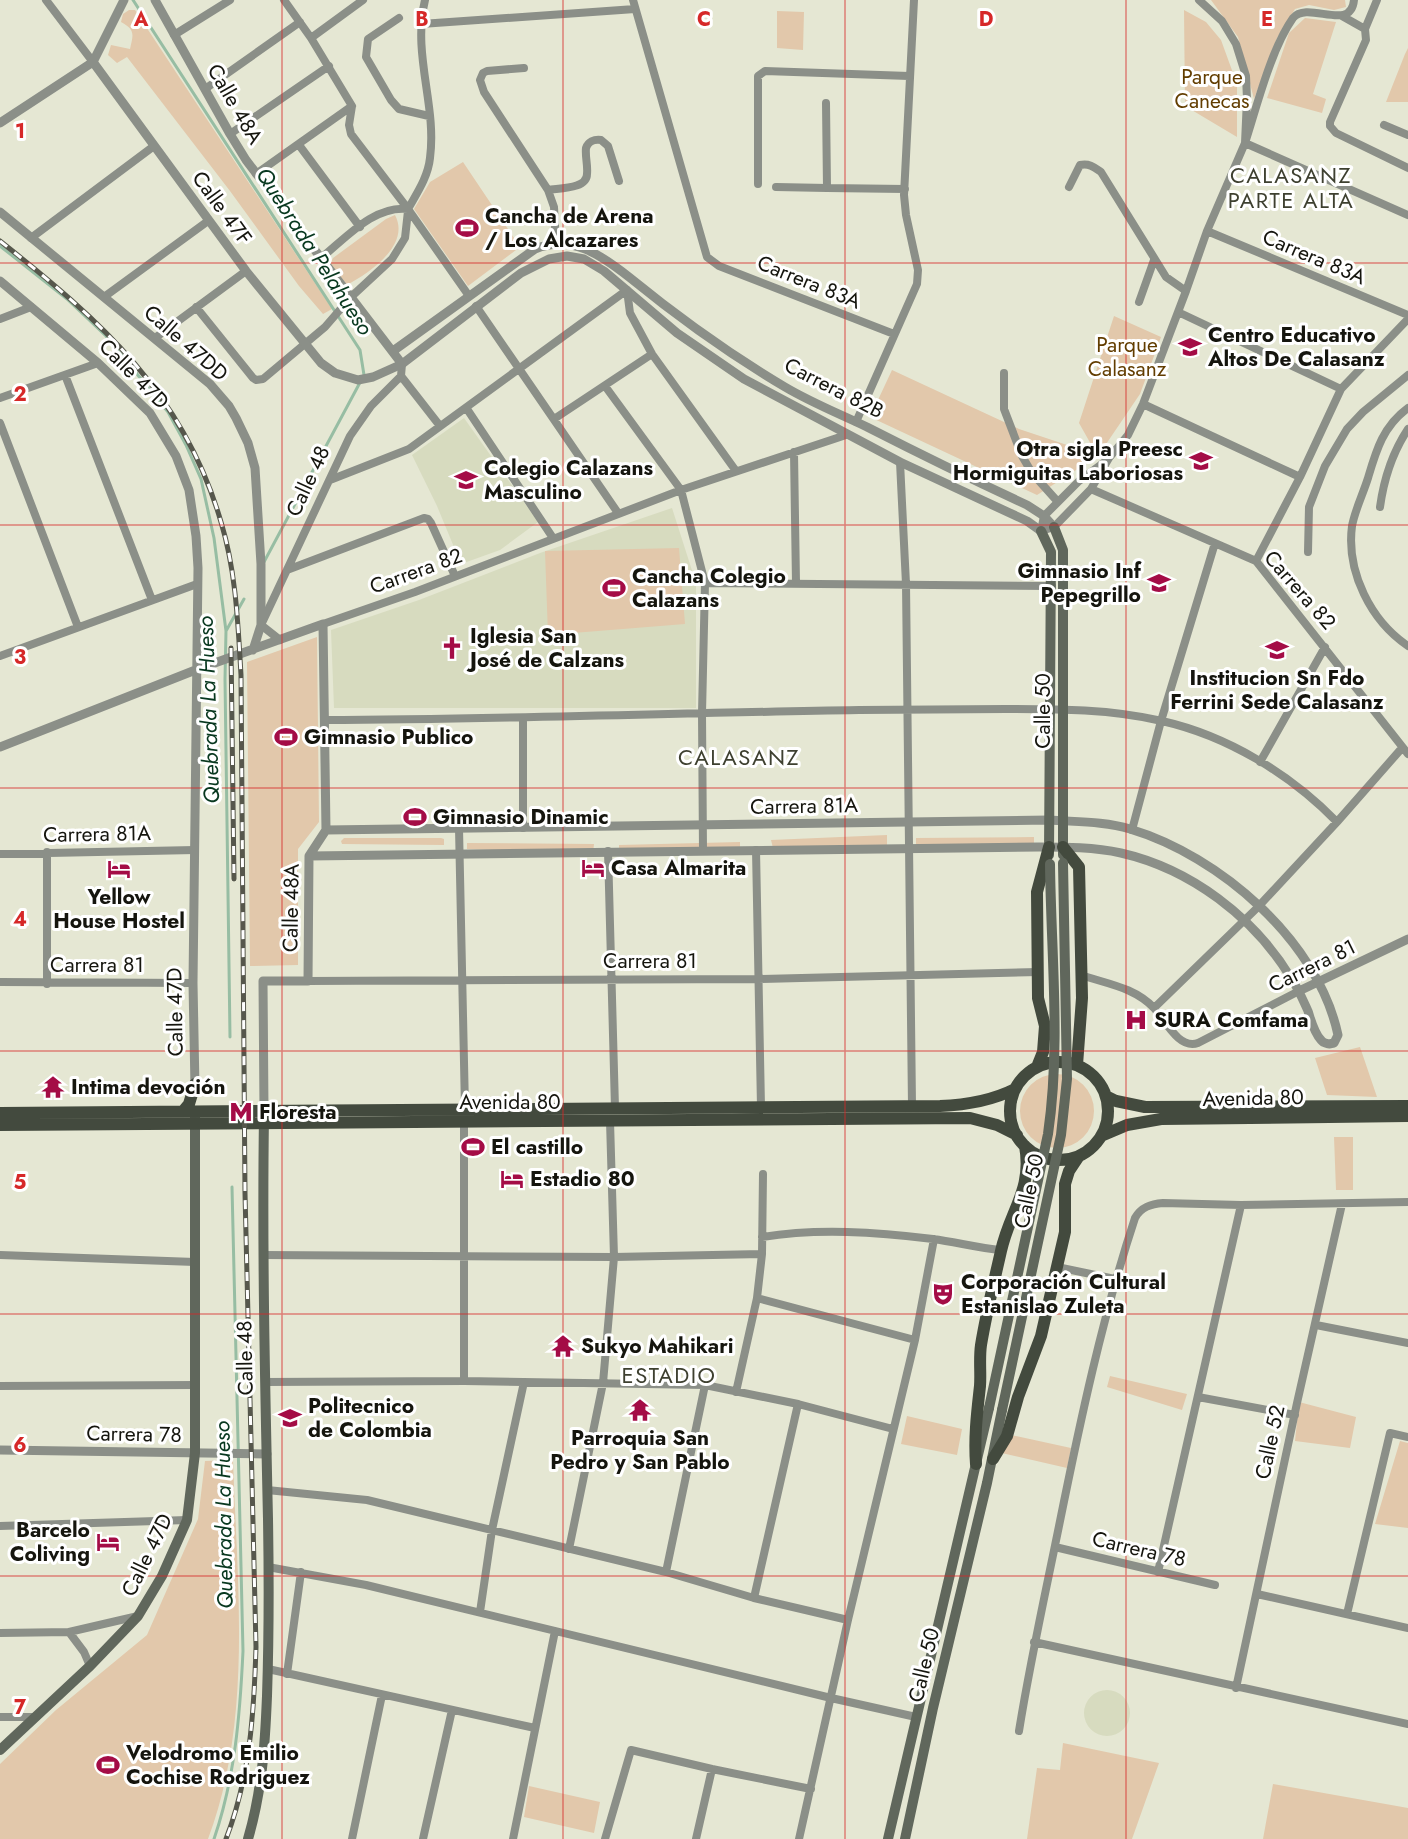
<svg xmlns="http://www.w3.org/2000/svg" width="1408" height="1839" viewBox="0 0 1408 1839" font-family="Jost,sans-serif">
	<rect width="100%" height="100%" fill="#e5e7d3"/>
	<!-- built -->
	<path fill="#d7dbbf" d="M 464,418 L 538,522 L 500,550 L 461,564 L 437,506 L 412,455 Z
		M 672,508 L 696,583 L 696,708 L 334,708 L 331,630 L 419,600 L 540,553 Z
		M1084 1713a23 23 0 1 1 46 0a23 23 0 1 1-46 0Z"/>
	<!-- green -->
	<path fill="#e2c8ab" d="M 1211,0 L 1345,0 L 1346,7 L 1334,10 L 1309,5 L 1295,9 L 1277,38 L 1254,99 L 1238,37 Z
		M 129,10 L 135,10 L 332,309 L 323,314 L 299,286 L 230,191 L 127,57 L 117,63 L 108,55 L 111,45 L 130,49 C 133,35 136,30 121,22 L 123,14 Z
		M 1184,10 L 1206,22 L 1221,40 L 1237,84 L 1237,137 L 1185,106 Z
		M 777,11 L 804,12 L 803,50 L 777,48 Z
		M 1305,18 L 1336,22 L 1313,94 L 1326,99 L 1322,113 L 1267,98 L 1289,33 Z
		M 1408,48 L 1408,102 L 1386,102 L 1405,54 Z
		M 463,162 L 520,247 L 468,286 L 414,209 L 430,182 Z
		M 395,215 C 411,245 369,273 347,285 L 330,264 L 333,258 L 386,219 Z
		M 1114,316 L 1161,337 L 1140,394 L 1098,456 L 1037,495 L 870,417 L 892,370 L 1019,429 L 1097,455 L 1079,423 Z
		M 679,548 L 685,624 L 548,635 L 545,551 Z
		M 317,637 L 319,822 L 298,849 L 298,965 L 250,966 L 247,662 Z
		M 887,835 L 887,846 L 773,848 L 771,840 Z
		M 1034,837 L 1034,844 L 916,848 L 916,838 Z
		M 344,838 L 441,838 L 444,839 L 444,845 L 342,844 L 341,841 Z
		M 740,842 L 740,850 L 619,853 L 619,845 Z
		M 467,843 L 594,844 L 593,853 L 467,849 Z
		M 1360,1047 L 1377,1097 L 1327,1095 L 1315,1058 Z
		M1020 1111a37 37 0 1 1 74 0a37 37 0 1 1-74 0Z
		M 1334,1137 L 1353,1137 L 1353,1190 L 1336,1190 Z
		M 1110,1376 L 1187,1394 L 1182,1410 L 1107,1387 Z
		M 1299,1402 L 1356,1417 L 1350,1448 L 1295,1441 Z
		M 907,1416 L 962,1429 L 957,1455 L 901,1444 Z
		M 997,1432 L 1071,1448 L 1067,1468 L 993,1451 Z
		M 1400,1441 L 1408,1443 L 1408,1528 L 1375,1524 Z
		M 233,1460 C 237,1585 253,1719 208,1839 L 0,1839 L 0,1764 L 56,1710 L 147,1635 L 198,1519 L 205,1461 Z
		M 1063,1743 L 1159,1763 L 1132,1839 L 1027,1839 L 1037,1768 L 1060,1770 Z
		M 1273,1784 L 1408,1808 L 1408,1839 L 1263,1839 Z
		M 529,1786 L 600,1802 L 594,1833 L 524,1817 Z"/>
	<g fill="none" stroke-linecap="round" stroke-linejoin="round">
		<!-- stream -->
		<path stroke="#97bda3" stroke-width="3" d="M 133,0 L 360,350 L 364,375 L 264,562
			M 0,246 L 67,299 L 106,336 L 168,412 L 186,445 L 201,479 L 214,538 L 226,631 L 225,679 L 230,1037
			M 226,631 L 244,599
			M 214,1839 C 235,1778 240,1715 243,1651 L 232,1187"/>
		<!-- minor -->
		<path stroke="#8b8f88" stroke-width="8" d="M 46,0 L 93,62
			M 284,0 L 311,38 L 352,106 L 349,125 L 351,134 L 408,209 L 469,296
			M 633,0 L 707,257 L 719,266 L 894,334
			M 1354,0 C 1351,33 1308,0 1293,18 C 1271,49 1257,106 1245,143 L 1408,215
			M 1342,16 L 1365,29 L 1366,40 L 1330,122 L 1330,126 L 1336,133 L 1408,168
			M 399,18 L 368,39 L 366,57 L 391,100 L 399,109 L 429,116
			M 421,24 L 635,9
			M 1365,29 L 1377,0
			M 174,35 L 230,0
			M 311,38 L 363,0
			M 524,68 L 487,71 L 483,73 L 480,80 L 484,92 L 548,190 L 554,207 L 556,244
			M 205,89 L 300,22
			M 826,103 L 827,188 L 905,189
			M 1384,125 L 1408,135
			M 230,134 L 329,66
			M 299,145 L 360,227
			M 256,174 L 352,106
			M 758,184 L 758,76 L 765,71 L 909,76
			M 776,187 L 827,188
			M 1069,187 L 1080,165 C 1089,163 1094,167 1101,172 L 1166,277 L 1186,291
			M 548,190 C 560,188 587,189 587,174 C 588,165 585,157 586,148 C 588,142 594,139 601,140 L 608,146 L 619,181
			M 408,209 C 417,193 428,177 430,158 C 437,105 412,55 425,0
			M 1207,231 L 1408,315
			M 31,238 L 154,146
			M 321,258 C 346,238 374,205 408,209
			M 627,290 L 630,313 L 652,354 L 736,471
			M 104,297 L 208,221
			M 1139,302 L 1154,260
			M 476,306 L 618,513
			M 196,307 L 253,378 L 256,380 L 263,379 L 325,327 L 351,297 L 392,259 L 405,238 L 408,211
			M 1178,312 L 1341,389
			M 0,319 L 31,307
			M 155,338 L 246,271
			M 1004,373 L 1004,409 L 1022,456 L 1032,473 L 1058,502
			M 65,375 L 152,600
			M 401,376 L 440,426
			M 605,386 L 681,490 L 705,583 L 702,713 L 703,851
			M 0,398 L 98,363
			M 1143,404 L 1300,477
			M 1408,408 C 1383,426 1376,451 1368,478 C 1363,494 1355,510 1352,526 C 1346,572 1371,621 1408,646
			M 467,409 L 553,538
			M 554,419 L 652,354
			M 856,422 L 917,284 L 918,270 L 906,215 L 904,195 L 914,0
			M 0,423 L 78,627
			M 794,452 L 796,583
			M 900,462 L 906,584 L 912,1106
			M 330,480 L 409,449 L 627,290
			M 1091,489 L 1256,561 L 1408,754
			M 1380,507 C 1384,478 1392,453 1408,429
			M 1041,531 L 1054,527 L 1091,489 L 1109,458 L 1128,435 L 1143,404 L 1186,291 L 1207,231 L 1245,143 L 1247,99 L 1246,76 L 1236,44 L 1222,21 L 1199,0
			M 1041,531 L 1044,516 L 1079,481 L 1106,461
			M 1308,552 L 1309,507 L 1325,466 L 1347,429 L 1363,412 L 1408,375
			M 1256,561 L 1300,477 L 1341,389 L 1408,319
			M 287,570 L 424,518 L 428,519 L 431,523 L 455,576
			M 705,583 L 1052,586
			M 323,624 L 415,592 L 681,490 L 846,435
			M 280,640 L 261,625 L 350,436 L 371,406 L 401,376 L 402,364
			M 0,656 L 197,584
			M 523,718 L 523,828
			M 325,720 C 503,719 681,713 859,710 C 908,710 957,709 1006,709 C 1059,709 1111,709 1162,721 C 1228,736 1290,774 1337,822
			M 1260,762 L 1325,647
			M 459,828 L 465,1109
			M 1132,830 L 1161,721 L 1215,543
			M 756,850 L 761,1107
			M 608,851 L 615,1108
			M 47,852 L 47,984
			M 0,854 L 195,850
			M 1081,975 C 1107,984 1134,987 1154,1008 C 1165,1020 1179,1050 1198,1043 L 1299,991
			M 308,981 L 759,979 L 1038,972
			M 0,982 L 193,983
			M 1154,1008 L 1257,908 L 1337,822 L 1402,748
			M 762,1237 C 818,1228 876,1232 933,1239 C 956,1242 978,1248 1001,1250
			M 0,1255 L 195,1262
			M 263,1255 L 614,1257 L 762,1254
			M 1057,1267 L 1115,1279
			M 757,1298 L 915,1340
			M 1316,1325 L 1408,1343
			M 464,1381 L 464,1122
			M 265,1382 L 464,1381 L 705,1385 L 798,1404 L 893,1429
			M 0,1386 L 196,1385
			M 736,1392 L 757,1298 L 762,1254 L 763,1174
			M 1198,1397 L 1295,1415
			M 267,1490 L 367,1500 L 666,1572 L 754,1598 L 848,1620
			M 0,1526 L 187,1520
			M 1055,1547 L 1215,1585
			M 569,1549 L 603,1383 L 614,1257 L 610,1121
			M 268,1567 L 366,1585 L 831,1698 L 916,1717
			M 666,1572 L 705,1385
			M 1158,1572 L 1241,1205
			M 1257,1594 L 1408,1628
			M 754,1598 L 798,1404
			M 480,1612 L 492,1530 L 524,1382
			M 1347,1614 L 1390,1433 L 1408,1437
			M 69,1632 L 84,1652 L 90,1666
			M 0,1633 L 69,1632 L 138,1616
			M 1034,1642 L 1408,1724
			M 268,1669 L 535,1728
			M 287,1674 L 301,1572
			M 1236,1688 L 1297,1403 L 1342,1204
			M 0,1717 L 36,1717
			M 1019,1731 C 1030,1662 1045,1595 1059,1526 C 1080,1422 1102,1318 1135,1218 C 1141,1207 1151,1204 1163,1203 L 1241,1205 L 1408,1202
			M 352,1839 L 382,1695
			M 423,1839 L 452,1710
			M 513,1839 L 555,1631
			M 605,1839 L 631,1750 L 712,1769 L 811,1789
			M 696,1839 L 712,1769
			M 799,1839 L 848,1620 L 915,1340 L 934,1239"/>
		<!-- tertiary -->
		<path stroke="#8b8f88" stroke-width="9" d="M 155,0 L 230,134 L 246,160 L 402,364
			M 93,62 L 246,271 L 321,363 L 335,373 L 358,380 L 373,377 L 402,364 L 521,273 L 549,259 L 567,256 L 584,259 L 604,271 L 677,333 L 744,379 L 900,462 L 1027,521 L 1041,531
			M 0,123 L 93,62 L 124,0
			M 0,212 L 210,384 L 229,406 L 236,418 L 248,443 L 255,468 L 261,564 L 261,625 L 253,650
			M 0,281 L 98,363 L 150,413 L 176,456 L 189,490 L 196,536 L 198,568 L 193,983 L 195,1088
			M 393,351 L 535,249 C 572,234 601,255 629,277 C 678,317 731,355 785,387 C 812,403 840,414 867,427 C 920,454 973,480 1027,505 L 1044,516 L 1054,527
			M 0,747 L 198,669 L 323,624 L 326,830 L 309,856 L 308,981 L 263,981 L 264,1110
			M 309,856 L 1039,847 C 1066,847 1094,847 1121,853 C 1191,869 1254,917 1291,978 C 1298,988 1303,1000 1308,1011 C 1311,1020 1314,1033 1321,1040 C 1323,1043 1325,1043 1329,1044 L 1334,1043 L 1338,1035 C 1318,941 1220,856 1130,829 C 1104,821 1076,822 1049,820 L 326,830
			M 1299,991 L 1408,939
			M 0,1450 L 267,1454"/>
		<!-- secondary -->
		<path stroke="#60675c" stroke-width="10" d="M 1054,527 L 1063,550 L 1063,855
			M 1041,531 L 1051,552 L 1049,855
			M 0,1750 L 90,1666 L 138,1616 L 162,1576 L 187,1520 L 195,1453 L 195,1117
			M 248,1839 C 262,1791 265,1746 267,1696 C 269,1637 269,1578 268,1519 C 265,1384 262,1250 264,1115
			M 888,1839 L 989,1408
			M 905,1839 L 933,1708 L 987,1483 L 1002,1410"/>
		<!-- primary -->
		<path stroke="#434a3e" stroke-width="12" d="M 1063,847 L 1079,867 L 1082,998 L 1077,1065
			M1010 1111a49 49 0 1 1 98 0a49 49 0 1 1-98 0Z
			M 1037,1067 L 1043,1052 L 1045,1026 L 1038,998 L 1037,892 L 1049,847
			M 1106,1096 L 1116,1101 L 1145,1107 L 1408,1106
			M 184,1110 L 189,1104 L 195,1084
			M 0,1113 L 940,1106 C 967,1105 991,1101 1015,1089
			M 0,1125 L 970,1118 L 997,1125 L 1017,1135
			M 1101,1136 L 1127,1125 L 1161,1119 L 1408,1116
			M 993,1459 L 1007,1436 L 1018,1397 L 1041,1336 L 1065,1232 L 1065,1184 L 1069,1171 L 1079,1156
			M 976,1464 C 974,1437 977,1413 980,1386 C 981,1373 979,1359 981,1345 C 986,1314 994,1282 1001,1251 C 1010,1210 1033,1190 1025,1146"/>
		<!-- rail casing -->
		<g stroke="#56574c" stroke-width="5">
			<path id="rail" d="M 0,241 C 101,321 184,394 221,522 C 236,571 238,624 241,675 L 245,1193 L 256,1647 C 254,1713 250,1777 226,1839
				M 231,648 L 234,879"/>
		</g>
		<!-- rail -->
		<use href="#rail" stroke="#fff" stroke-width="3" stroke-dasharray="9" stroke-linecap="butt"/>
		<!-- secondary-bridge -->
		<path stroke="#60675c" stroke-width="10" d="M 989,1408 L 1048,1134 C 1061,1045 1051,954 1050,864
			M 1002,1410 L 1061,1135 L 1067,1079 L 1063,863"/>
	</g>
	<!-- grid -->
	<path fill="none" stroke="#d62828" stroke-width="1.5" stroke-opacity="0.55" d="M 282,0 L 282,1839M 563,0 L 563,1839M 845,0 L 845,1839M 1126,0 L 1126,1839M 0,263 L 1408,263M 0,525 L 1408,525M 0,788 L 1408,788M 0,1051 L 1408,1051M 0,1314 L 1408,1314M 0,1576 L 1408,1576"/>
	<!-- icons -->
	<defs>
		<g id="stadium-bare" transform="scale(1.8)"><path d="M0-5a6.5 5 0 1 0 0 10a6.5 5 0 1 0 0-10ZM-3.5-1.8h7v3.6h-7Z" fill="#a40c46" stroke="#fff" stroke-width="2.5" paint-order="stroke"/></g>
		<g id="school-bare" transform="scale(1.8)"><path d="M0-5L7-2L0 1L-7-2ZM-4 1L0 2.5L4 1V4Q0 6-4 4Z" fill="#a40c46" stroke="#fff" stroke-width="2.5" paint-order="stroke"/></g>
		<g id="church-bare" transform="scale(1.8)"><path d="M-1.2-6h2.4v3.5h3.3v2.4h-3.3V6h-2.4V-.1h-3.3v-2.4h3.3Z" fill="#a40c46" stroke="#fff" stroke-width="2.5" paint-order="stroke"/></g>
		<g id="hotel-bare" transform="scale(1.8)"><path d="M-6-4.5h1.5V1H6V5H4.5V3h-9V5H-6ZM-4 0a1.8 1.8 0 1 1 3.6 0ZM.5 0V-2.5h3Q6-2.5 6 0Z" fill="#a40c46" stroke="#fff" stroke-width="2.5" paint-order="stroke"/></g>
		<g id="hospital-bare" transform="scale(1.8)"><path d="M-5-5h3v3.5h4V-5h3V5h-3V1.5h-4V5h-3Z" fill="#a40c46" stroke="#fff" stroke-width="2.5" paint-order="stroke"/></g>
		<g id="temple-bare" transform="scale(1.8)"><path d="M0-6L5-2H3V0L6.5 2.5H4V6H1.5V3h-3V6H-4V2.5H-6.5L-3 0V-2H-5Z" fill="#a40c46" stroke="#fff" stroke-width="2.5" paint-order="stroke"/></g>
		<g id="metro-bare" transform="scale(1.8)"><path d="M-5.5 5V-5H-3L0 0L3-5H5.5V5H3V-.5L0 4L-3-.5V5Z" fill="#a40c46" stroke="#fff" stroke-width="2.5" paint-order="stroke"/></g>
		<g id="theatre-bare" transform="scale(1.8)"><path d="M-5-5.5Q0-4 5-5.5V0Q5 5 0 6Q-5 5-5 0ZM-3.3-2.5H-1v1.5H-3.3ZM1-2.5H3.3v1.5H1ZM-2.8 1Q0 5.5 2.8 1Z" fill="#a40c46" stroke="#fff" stroke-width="2.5" paint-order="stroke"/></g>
		<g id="university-bare" transform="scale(1.8)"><path d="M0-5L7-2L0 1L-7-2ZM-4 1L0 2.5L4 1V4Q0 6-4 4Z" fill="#a40c46" stroke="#fff" stroke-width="2.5" paint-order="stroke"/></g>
	</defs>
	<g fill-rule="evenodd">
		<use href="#stadium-bare" x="467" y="228"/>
		<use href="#school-bare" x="1190" y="347"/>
		<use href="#school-bare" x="1201" y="461"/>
		<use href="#school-bare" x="466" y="480"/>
		<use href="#school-bare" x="1159" y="583"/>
		<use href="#stadium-bare" x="614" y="588"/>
		<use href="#church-bare" x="452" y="648"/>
		<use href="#school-bare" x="1277" y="650"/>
		<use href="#stadium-bare" x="286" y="737"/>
		<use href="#stadium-bare" x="415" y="817"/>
		<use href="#hotel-bare" x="593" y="868"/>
		<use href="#hotel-bare" x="119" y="869"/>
		<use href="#hospital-bare" x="1136" y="1020"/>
		<use href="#temple-bare" x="53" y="1087"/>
		<use href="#metro-bare" x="241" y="1112"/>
		<use href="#stadium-bare" x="473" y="1147"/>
		<use href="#hotel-bare" x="512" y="1179"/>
		<use href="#theatre-bare" x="943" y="1294"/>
		<use href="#temple-bare" x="563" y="1346"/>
		<use href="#temple-bare" x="640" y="1410"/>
		<use href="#university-bare" x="290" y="1418"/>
		<use href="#hotel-bare" x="108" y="1542"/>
		<use href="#stadium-bare" x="108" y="1765"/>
	</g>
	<g text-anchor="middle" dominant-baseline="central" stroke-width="6" stroke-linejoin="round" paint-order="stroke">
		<!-- park labels -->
		<g font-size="21" fill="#623d00" stroke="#fff">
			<text x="1212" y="77">Parque<tspan x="1212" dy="24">Canecas</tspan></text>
			<text x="1127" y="345">Parque<tspan x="1127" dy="24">Calasanz</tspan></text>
		</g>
		<!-- street labels -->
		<g font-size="21" fill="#15150e" stroke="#fff">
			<text transform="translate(235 104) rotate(60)">Calle 48A</text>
			<text transform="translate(222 208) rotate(54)">Calle 47F</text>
			<text transform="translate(1314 257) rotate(23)">Carrera 83A</text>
			<text transform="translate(809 282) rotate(22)">Carrera 83A</text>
			<text transform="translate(186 343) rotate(41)">Calle 47DD</text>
			<text transform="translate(134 374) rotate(45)">Calle 47D</text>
			<text transform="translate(834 388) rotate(27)">Carrera 82B</text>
			<text transform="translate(308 481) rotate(-65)">Calle 48</text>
			<text transform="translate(416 571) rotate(-20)">Carrera 82</text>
			<text transform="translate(1300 590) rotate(49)">Carrera 82</text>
			<text transform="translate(1043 711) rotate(-90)">Calle 50</text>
			<text transform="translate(804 806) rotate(-1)">Carrera 81A</text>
			<text transform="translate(97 834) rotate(-1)">Carrera 81A</text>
			<text transform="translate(291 908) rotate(-89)">Calle 48A</text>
			<text x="650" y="961">Carrera 81</text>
			<text x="97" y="965">Carrera 81</text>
			<text transform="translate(1312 966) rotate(-26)">Carrera 81</text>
			<text transform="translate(175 1012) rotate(-91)">Calle 47D</text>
			<text transform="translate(1253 1098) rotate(-1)">Avenida 80</text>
			<text x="510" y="1102">Avenida 80</text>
			<text transform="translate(1029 1191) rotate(-78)">Calle 50</text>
			<text transform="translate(245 1358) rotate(-91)">Calle 48</text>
			<text transform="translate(134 1434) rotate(1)">Carrera 78</text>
			<text transform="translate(1270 1442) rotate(-78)">Calle 52</text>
			<text transform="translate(1139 1549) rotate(13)">Carrera 78</text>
			<text transform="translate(147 1555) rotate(-64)">Calle 47D</text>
			<text transform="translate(924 1665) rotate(-77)">Calle 50</text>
		</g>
		<!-- poi labels -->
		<g font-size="21" font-weight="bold" fill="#15150e" stroke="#fff" text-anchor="start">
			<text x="485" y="216">Cancha de Arena<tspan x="485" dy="24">/ Los Alcazares</tspan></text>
			<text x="1208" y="335">Centro Educativo<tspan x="1208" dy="24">Altos De Calasanz</tspan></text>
			<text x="1183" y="449" text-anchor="end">Otra sigla Preesc<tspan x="1183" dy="24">Hormiguitas Laboriosas</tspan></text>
			<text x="484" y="468">Colegio Calazans<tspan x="484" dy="24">Masculino</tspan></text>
			<text x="1141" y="571" text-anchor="end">Gimnasio Inf<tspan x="1141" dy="24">Pepegrillo</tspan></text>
			<text x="632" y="576">Cancha Colegio<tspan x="632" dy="24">Calazans</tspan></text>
			<text x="470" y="636">Iglesia San<tspan x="470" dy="24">José de Calzans</tspan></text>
			<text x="1277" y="678" text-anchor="middle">Institucion Sn Fdo<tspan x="1277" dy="24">Ferrini Sede Calasanz</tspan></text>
			<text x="304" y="737">Gimnasio Publico</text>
			<text x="433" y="817">Gimnasio Dinamic</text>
			<text x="611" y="868">Casa Almarita</text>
			<text x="119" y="897" text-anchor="middle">Yellow<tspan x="119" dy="24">House Hostel</tspan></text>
			<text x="1154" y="1020">SURA Comfama</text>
			<text x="71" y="1087">Intima devoción</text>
			<text x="259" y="1112">Floresta</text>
			<text x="491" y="1147">El castillo</text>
			<text x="530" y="1179">Estadio 80</text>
			<text x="961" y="1282">Corporación Cultural<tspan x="961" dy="24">Estanislao Zuleta</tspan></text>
			<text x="581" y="1346">Sukyo Mahikari</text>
			<text x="308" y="1406">Politecnico<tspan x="308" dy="24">de Colombia</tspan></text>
			<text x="640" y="1438" text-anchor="middle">Parroquia San<tspan x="640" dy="24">Pedro y San Pablo</tspan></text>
			<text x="90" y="1530" text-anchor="end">Barcelo<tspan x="90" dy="24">Coliving</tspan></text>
			<text x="126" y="1753">Velodromo Emilio<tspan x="126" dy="24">Cochise Rodriguez</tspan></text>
		</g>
		<!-- neighbourhood labels -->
		<g font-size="22" letter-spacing="1.5" fill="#3e4030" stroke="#fff">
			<text x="1291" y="175">CALASANZ<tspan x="1291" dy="25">PARTE ALTA</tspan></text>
			<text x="739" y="757">CALASANZ</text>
			<text x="669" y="1375">ESTADIO</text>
		</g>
		<!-- water labels -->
		<g font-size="22" font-style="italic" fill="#08381f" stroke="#fff">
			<text transform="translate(315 251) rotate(57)">Quebrada Pelahueso</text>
			<text transform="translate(208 710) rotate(-92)">Quebrada La Hueso</text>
			<text transform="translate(223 1515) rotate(-91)">Quebrada La Hueso</text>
		</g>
	</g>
	<g font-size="20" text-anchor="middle" font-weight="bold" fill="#d62828" stroke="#fff" stroke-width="6" stroke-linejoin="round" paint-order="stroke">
		<text x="141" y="26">A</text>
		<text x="422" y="26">B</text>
		<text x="704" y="26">C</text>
		<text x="986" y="26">D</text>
		<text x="1267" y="26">E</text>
		<text x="20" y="138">1</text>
		<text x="20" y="401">2</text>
		<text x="20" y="664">3</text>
		<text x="20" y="926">4</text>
		<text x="20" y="1189">5</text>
		<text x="20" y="1452">6</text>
		<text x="20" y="1714">7</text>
	</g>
</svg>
